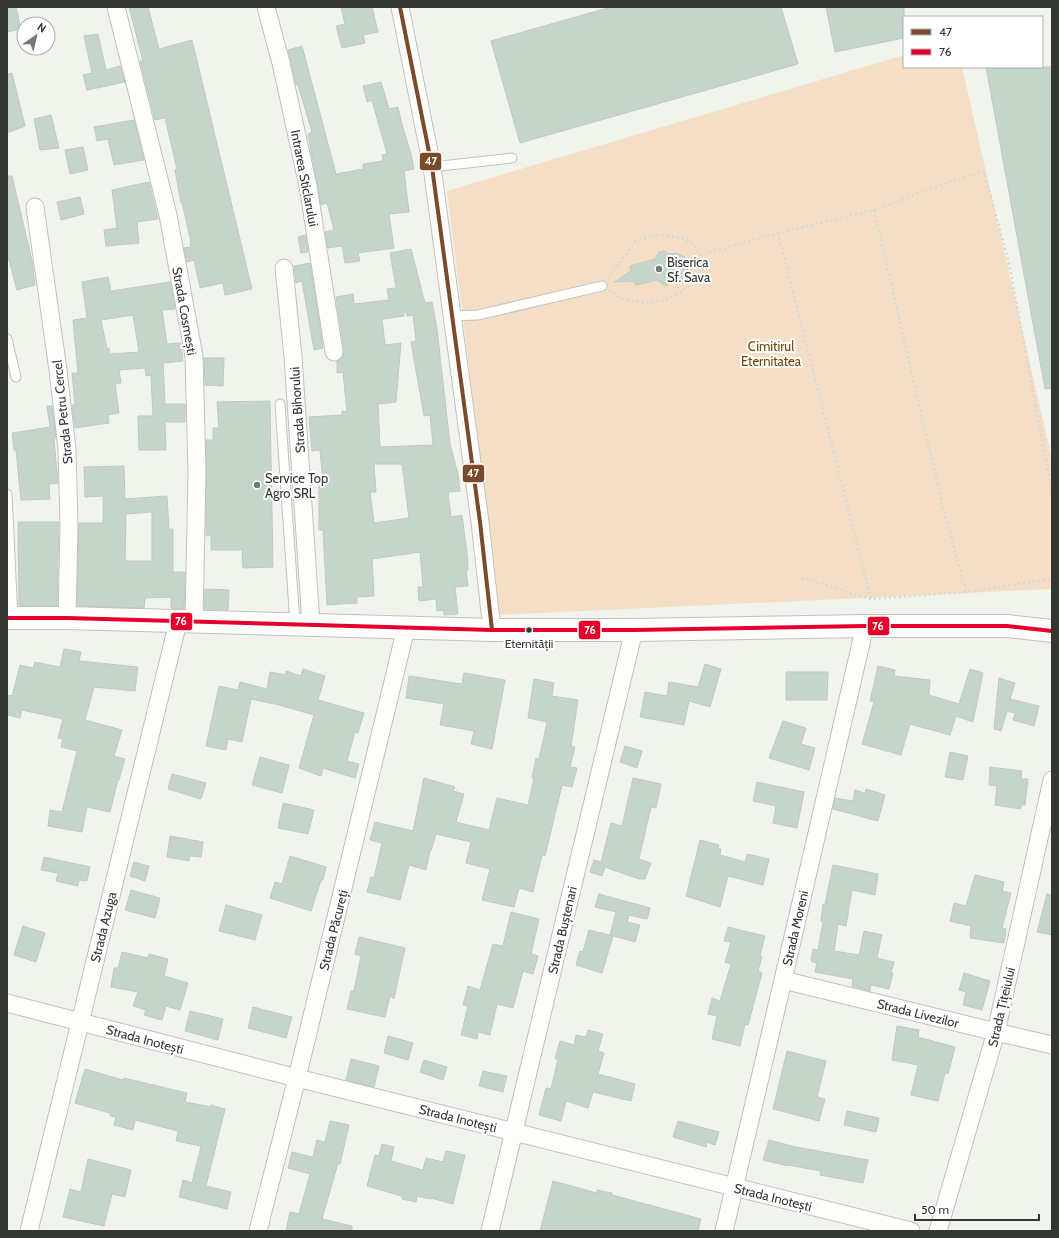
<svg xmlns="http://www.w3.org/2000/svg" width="1059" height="1238" viewBox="0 0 1059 1238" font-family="Cabin,sans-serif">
	<rect width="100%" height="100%" fill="#f1f4ed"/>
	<!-- green -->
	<path fill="#f4dfc6" d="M 904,55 L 904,67 L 962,67 L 1052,460 L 1052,589 L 500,615 L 447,191 Z"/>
	<!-- building -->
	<path fill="#c4d5c9" stroke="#c3c7c3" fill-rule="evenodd" d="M 7,7 L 16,7 L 21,29 L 7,32 Z
		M 129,7 L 148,7 L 159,49 L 192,40 L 252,289 L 225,295 L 223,283 L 200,288 L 194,260 L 187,262 L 184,248 L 191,247 L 190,242 L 191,242 L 182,203 L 181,203 L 175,170 L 177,169 L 165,118 L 155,120 L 140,61 L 143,61 Z
		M 341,7 L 372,7 L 378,32 L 363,35 L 365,43 L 342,48 L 336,26 L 345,24 Z
		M 611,7 L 781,7 L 798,64 L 520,143 L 491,41 Z
		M 826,7 L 904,7 L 904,38 L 835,52 Z
		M 98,34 L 106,70 L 120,66 L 125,82 L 87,90 L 83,75 L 92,73 L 84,36 Z
		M 302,46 L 336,174 L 363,169 L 363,164 L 383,161 L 382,155 L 387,154 L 372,100 L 367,102 L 363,86 L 381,82 L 389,109 L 398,107 L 401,121 L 411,154 L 414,169 L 404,171 L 409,212 L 389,214 L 394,248 L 358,253 L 360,261 L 345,263 L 342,246 L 328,248 L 325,232 L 334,230 L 327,203 L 321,205 L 308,134 L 312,132 L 298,85 L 296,85 L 288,50 Z
		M 986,67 L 1052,67 L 1052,388 L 1045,389 Z
		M 12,73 L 25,126 L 7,133 L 7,74 Z
		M 51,115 L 59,148 L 40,150 L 34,119 Z
		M 134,120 L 144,160 L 114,165 L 108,139 L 97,141 L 94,127 Z
		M 83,147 L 88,170 L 70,174 L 65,150 Z
		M 7,176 L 12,176 L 32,260 L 35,285 L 17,290 L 9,260 L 7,260 Z
		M 149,182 L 158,219 L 137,222 L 139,243 L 106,246 L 104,230 L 117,228 L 112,190 Z
		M 80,197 L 84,214 L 61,220 L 57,202 Z
		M 306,235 L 308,252 L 301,253 L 298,237 Z
		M 411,249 L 425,303 L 432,302 L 437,329 L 450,444 L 458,474 L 460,491 L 448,492 L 451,517 L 462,515 L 467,553 L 468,570 L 466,570 L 468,586 L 455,587 L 458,614 L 444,615 L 444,610 L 437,611 L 436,599 L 419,601 L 418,587 L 423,587 L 420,552 L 372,559 L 374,596 L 357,597 L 357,603 L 327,605 L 323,530 L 319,530 L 319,483 L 323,483 L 320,450 L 312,451 L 309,417 L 342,415 L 342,411 L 347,412 L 343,372 L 337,373 L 337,361 L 343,356 L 344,350 L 336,297 L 353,294 L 354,304 L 389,300 L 387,289 L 396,288 L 390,253 ZM 404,312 L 406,312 L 407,316 L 413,315 L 416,341 L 411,342 L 424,416 L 430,415 L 433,445 L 380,447 L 378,404 L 396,402 L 401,343 L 385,345 L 382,319 L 404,316 ZM 374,464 L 402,464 L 409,518 L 374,523 L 370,492 L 376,492 Z
		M 665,251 L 669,254 L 676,253 L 685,257 L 689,277 L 672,281 L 666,286 L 657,280 L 636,285 L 634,281 L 614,282 L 631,271 L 630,266 L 655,259 L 659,252 Z
		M 310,263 L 323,348 L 314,350 L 302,281 L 296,283 L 294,266 Z
		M 108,277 L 111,291 L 170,282 L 175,309 L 162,310 L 167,344 L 181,343 L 183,361 L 163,363 L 165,404 L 185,404 L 185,422 L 165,422 L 166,450 L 139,450 L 138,416 L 153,416 L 151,375 L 146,376 L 145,368 L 119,370 L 121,383 L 115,384 L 119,413 L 108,415 L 109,423 L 75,428 L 72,405 L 75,405 L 72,373 L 78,373 L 73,320 L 87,318 L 82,282 ZM 133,315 L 139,352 L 110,354 L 109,348 L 107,349 L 101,320 Z
		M 204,358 L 224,358 L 223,386 L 205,385 Z
		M 270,401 L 273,567 L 243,568 L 242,550 L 211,550 L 211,535 L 206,536 L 206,440 L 213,440 L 213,428 L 219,428 L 217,402 Z
		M 47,406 L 52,406 L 56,438 L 54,439 L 58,483 L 49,484 L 50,499 L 21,500 L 16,450 L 14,450 L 12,433 L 50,427 Z
		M 124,466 L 125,499 L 167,496 L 169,529 L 173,529 L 173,572 L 185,572 L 184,609 L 171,608 L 171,597 L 145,598 L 144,608 L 77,606 L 79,523 L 103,523 L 103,496 L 85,497 L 84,467 ZM 152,512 L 152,561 L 125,561 L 126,514 Z
		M 18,522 L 59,522 L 57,606 L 19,606 Z
		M 205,589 L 229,590 L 228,610 L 204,609 Z
		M 64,649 L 81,652 L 79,661 L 138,667 L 135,691 L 94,687 L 85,720 L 122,730 L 114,756 L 125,759 L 119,780 L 118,780 L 110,812 L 87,807 L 82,832 L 48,826 L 50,810 L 62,812 L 77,751 L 61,747 L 63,739 L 58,738 L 63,719 L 22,710 L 20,718 L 7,715 L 7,695 L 12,696 L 20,665 L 33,668 L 35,662 L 60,667 Z
		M 705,664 L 721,669 L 710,707 L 689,701 L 684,725 L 640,717 L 645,692 L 667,696 L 669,682 L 698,687 Z
		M 878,666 L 895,670 L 894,676 L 930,680 L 929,695 L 959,704 L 970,669 L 983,673 L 973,722 L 956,716 L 950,735 L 910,724 L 901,755 L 862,744 L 874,702 L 870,701 Z
		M 303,669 L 325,676 L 318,700 L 364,713 L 358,733 L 355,732 L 347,761 L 359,764 L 355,778 L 323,768 L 321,776 L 299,768 L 314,715 L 279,705 L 251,699 L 242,742 L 228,739 L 226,750 L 206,746 L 219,686 L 238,690 L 240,682 L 267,689 L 270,672 L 286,675 L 286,671 L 301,676 Z
		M 786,672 L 828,672 L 827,700 L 786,700 Z
		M 464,673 L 505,680 L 492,749 L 471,744 L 474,731 L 440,725 L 444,704 L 406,698 L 409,676 L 462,684 Z
		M 999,678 L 1015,683 L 1010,699 L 1039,706 L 1034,726 L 1013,720 L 1015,713 L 1007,711 L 1001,731 L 994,729 Z
		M 534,679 L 554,683 L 552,696 L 578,700 L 571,746 L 575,747 L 570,767 L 577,768 L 572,787 L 562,785 L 545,856 L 542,855 L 533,892 L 519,888 L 514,907 L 482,900 L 490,869 L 466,863 L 471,842 L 436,834 L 431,851 L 430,851 L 426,870 L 409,865 L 400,900 L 367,892 L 371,877 L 374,878 L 382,843 L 370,840 L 375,822 L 413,831 L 424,778 L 455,787 L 453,791 L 464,794 L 456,822 L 489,830 L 497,798 L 528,805 L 534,778 L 532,778 L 536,758 L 539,759 L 547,722 L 528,718 Z
		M 783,721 L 806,728 L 801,744 L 815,748 L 809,770 L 769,758 Z
		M 625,746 L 642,751 L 637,768 L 620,762 Z
		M 950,752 L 968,756 L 963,780 L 945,777 Z
		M 260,757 L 289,765 L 282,793 L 252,785 Z
		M 990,767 L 1022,771 L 1021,779 L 1028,779 L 1025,805 L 1021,805 L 1021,809 L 995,805 L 997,786 L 989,785 Z
		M 172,774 L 206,783 L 201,799 L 168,789 Z
		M 633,778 L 661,784 L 656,808 L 651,807 L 639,859 L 651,863 L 645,879 L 639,879 L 605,867 L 602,876 L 590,872 L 594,860 L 601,862 L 611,823 L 622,826 Z
		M 757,782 L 804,792 L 797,828 L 773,823 L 776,806 L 753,801 Z
		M 866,789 L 885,795 L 878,821 L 833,809 L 835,798 L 853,801 L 855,790 L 865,793 Z
		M 283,803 L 314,810 L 308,834 L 278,828 Z
		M 170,836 L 203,842 L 201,857 L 190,856 L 189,861 L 167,857 Z
		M 700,840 L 719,845 L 718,848 L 721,849 L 720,855 L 745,862 L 747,854 L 769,859 L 763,885 L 728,876 L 720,907 L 686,896 Z
		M 290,856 L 326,867 L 323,880 L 321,880 L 311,911 L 270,898 L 275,882 L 282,884 Z
		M 44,857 L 90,867 L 87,881 L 79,880 L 78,886 L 56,881 L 58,873 L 41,870 Z
		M 134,862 L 149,866 L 145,881 L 130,876 Z
		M 833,865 L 878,874 L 875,895 L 852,890 L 846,926 L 838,924 L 834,951 L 859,955 L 864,931 L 882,935 L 877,958 L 894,962 L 891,973 L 893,973 L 889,989 L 871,985 L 870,991 L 852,986 L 853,979 L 815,972 L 817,963 L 811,961 L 813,949 L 818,950 L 823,922 L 821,921 L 823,904 L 825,904 Z
		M 975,875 L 1004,882 L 1002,891 L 1011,893 L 1002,928 L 1006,929 L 1004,943 L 970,938 L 971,926 L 950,921 L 954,903 L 966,906 Z
		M 131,890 L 160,898 L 155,918 L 125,910 Z
		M 599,894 L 650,908 L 647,919 L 629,915 L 627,922 L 640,925 L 635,942 L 610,935 L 616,912 L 595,907 Z
		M 1047,894 L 1052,895 L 1052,935 L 1037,932 Z
		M 226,905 L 262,915 L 255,940 L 219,931 Z
		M 511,912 L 539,919 L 531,954 L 538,956 L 533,974 L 523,971 L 513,1008 L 497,1004 L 490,1035 L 478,1032 L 477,1039 L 461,1035 L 468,1006 L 463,1005 L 468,986 L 480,990 L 493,944 L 503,946 Z
		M 23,926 L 45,933 L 36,962 L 14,955 Z
		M 728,927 L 765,936 L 760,956 L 762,956 L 758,971 L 762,973 L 748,1025 L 745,1024 L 740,1046 L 712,1039 L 717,1016 L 708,1014 L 712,998 L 720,1001 L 731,964 L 725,962 L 731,942 L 724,941 Z
		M 589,930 L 613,936 L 602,973 L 576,965 L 580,951 L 583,952 Z
		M 359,937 L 405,948 L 394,999 L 390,996 L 385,1017 L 347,1009 L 351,991 L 354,991 L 361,956 L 355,954 Z
		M 122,952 L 148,958 L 149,954 L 168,959 L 164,976 L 188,983 L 180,1010 L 166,1006 L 162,1020 L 144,1015 L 146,1010 L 133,1006 L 138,992 L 111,987 L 114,968 L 118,968 Z
		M 964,973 L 990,981 L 982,1010 L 963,1005 L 966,992 L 959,990 Z
		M 253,1007 L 292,1017 L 286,1038 L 248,1028 Z
		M 190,1011 L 223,1019 L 218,1040 L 185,1031 Z
		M 897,1026 L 919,1030 L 918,1037 L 955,1047 L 948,1074 L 945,1073 L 938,1101 L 911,1095 L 918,1065 L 892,1060 Z
		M 588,1030 L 603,1034 L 598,1051 L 604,1053 L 598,1074 L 635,1084 L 631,1101 L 593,1092 L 588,1108 L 566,1101 L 561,1121 L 539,1115 L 546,1088 L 551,1089 L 558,1059 L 555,1059 L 560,1041 L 574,1045 L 576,1035 L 586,1037 Z
		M 388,1036 L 413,1043 L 408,1060 L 384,1053 Z
		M 787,1051 L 826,1061 L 817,1097 L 825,1099 L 819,1121 L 773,1109 Z
		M 351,1059 L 379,1066 L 374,1087 L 346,1080 Z
		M 424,1060 L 447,1067 L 443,1080 L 420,1072 Z
		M 85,1069 L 123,1080 L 124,1078 L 187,1093 L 185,1102 L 211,1107 L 211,1105 L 225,1109 L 206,1186 L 231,1192 L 227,1209 L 179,1197 L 183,1180 L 192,1183 L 201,1146 L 176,1141 L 178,1131 L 135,1120 L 133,1130 L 114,1125 L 116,1117 L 110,1116 L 110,1113 L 75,1103 Z
		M 483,1071 L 507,1076 L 503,1092 L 479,1086 Z
		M 847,1111 L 879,1118 L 876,1132 L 844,1125 Z
		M 330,1121 L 349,1125 L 340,1164 L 338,1163 L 322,1219 L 352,1226 L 352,1231 L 286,1231 L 290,1212 L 299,1214 L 310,1174 L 288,1168 L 292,1152 L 313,1157 L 317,1140 L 325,1142 Z
		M 678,1121 L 719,1132 L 715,1145 L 707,1142 L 706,1147 L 673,1137 Z
		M 769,1140 L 796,1147 L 868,1160 L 863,1183 L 820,1175 L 821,1171 L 788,1165 L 788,1166 L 763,1160 Z
		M 382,1144 L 394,1147 L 391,1161 L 423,1170 L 426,1158 L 443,1162 L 446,1151 L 465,1155 L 453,1204 L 431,1198 L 431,1199 L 417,1196 L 416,1202 L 402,1199 L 402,1196 L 367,1186 L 375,1155 L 379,1156 Z
		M 88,1159 L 131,1170 L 125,1197 L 112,1194 L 104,1226 L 63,1217 L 70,1189 L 81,1192 Z
		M 553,1181 L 597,1193 L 597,1190 L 612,1193 L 612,1195 L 701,1219 L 698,1231 L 540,1231 Z"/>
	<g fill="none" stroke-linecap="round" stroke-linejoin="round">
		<!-- lane casing -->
		<g stroke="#c0c2bc" stroke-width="11">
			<path id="lane" d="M 432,167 L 512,158
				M 452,316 L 478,315 L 602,286
				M 7,339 L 16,377
				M 280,404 L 295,624
				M 7,494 L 13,618"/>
		</g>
		<!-- street casing -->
		<g stroke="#c0c2bc" stroke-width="19">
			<path id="street" d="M 116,7 L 168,215 L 194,356 L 197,473 L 194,622
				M 266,7 L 281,63 L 308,186 L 334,352
				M 400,7 L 432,167 L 480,522 L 492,630
				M 35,207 L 58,370 L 67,449 L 69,526 L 67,618
				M 284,268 L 293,357 L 311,624
				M 783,980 L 996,1032 L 1052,1045
				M 7,1003 L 297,1078 L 911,1231
				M 29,1231 L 178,622
				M 258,1231 L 297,1078 L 406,628
				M 490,1231 L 634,630
				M 724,1231 L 783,980 L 865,626
				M 938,1231 L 996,1032 L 1052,780"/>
		</g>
		<!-- secondary casing -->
		<g stroke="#c0c2bc" stroke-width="24">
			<path id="secondary" d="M 7,618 L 67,618 L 492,630 L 634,630 L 865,626 L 1007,626 L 1052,631"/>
		</g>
		<!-- path -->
		<path stroke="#d7d7d5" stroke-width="2.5" stroke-dasharray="2 3" stroke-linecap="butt" d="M 874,210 L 942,503 L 966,592
			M 778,233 L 871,599
			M 657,235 C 672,236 695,237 700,255 C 701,260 699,268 699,274 L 682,292 L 664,300 L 647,303 L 625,300 L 602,286 L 635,242 Z
			M 700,255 L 778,233 L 874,210 L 951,181 L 984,172 L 1009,263 L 1052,494
			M 802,578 L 871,599 L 966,592 L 1052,579"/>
		<!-- lane -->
		<use href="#lane" stroke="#fdfdfc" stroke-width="9"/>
		<!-- street -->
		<use href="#street" stroke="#fdfdfc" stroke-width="17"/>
		<!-- secondary -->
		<use href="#secondary" stroke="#fdfdfc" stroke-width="22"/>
		<!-- bus-1 casing -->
		<g stroke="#fff" stroke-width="7">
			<path id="bus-1" d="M 400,7 L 432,167 L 480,522 L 492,630"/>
		</g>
		<!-- bus-2 casing -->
		<g stroke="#fff" stroke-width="7">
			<path id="bus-2" d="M 7,618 L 67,618 L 492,630 L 634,630 L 865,626 L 1007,626 L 1052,631"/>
		</g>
		<!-- bus-1 -->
		<use href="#bus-1" stroke="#7a4b2a" stroke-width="4"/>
		<!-- bus-2 -->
		<use href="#bus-2" stroke="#e4002b" stroke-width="4"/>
	</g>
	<!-- markers -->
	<g fill="#767873" stroke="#fff" stroke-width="1.5">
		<circle cx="659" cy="269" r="4"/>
		<circle cx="257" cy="485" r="4"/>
	</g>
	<circle fill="#333631" stroke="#fff" stroke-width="1.5" cx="529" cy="630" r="3.5"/>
	<g text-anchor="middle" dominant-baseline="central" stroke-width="4" stroke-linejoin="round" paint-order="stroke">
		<!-- bus labels -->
		<g font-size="12" fill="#333631" stroke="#fff">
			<text x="529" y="643">Eternității</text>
		</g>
		<!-- street labels -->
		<g font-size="13" fill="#333631" stroke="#fff">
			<text transform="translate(305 178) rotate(79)">Intrarea Sticlarului</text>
			<text transform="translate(185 311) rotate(80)">Strada Cosmești</text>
			<text transform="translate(297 410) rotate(-94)">Strada Bihorului</text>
			<text transform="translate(62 412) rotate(-96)">Strada Petru Cercel</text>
			<text transform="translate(103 927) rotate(-76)">Strada Azuga</text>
			<text transform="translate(795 928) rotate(-77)">Strada Moreni</text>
			<text transform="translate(333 930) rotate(-76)">Strada Păcureți</text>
			<text transform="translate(562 930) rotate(-77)">Strada Buștenari</text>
			<text transform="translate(1001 1007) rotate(-77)">Strada Țițeiului</text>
			<text transform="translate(918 1013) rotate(14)">Strada Livezilor</text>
			<text transform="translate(145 1039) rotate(15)">Strada Inotești</text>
			<text transform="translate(458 1118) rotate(14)">Strada Inotești</text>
			<text transform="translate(773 1197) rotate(14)">Strada Inotești</text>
		</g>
		<!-- poi labels -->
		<g font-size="13" fill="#333631" stroke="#fff" text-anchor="start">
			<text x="667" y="262">Biserica<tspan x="667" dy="15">Sf. Sava</tspan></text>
			<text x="265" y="478">Service Top<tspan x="265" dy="15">Agro SRL</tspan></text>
		</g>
		<!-- park labels -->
		<g font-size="13" fill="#740" stroke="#fff">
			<text x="771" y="346">Cimitirul<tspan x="771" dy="15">Eternitatea</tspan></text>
		</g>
	</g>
	<g stroke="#fff" stroke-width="1.5">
		<rect x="419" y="152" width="23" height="19" rx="4" fill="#7a4b2a"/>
		<rect x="462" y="464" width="23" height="19" rx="4" fill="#7a4b2a"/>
		<rect x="170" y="612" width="23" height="19" rx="4" fill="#e4002b"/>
		<rect x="867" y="616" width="23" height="20" rx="4" fill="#e4002b"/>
		<rect x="578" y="620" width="23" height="20" rx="4" fill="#e4002b"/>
	</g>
	<g font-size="11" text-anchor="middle" font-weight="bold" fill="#fff">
		<text x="431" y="165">47</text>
		<text x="473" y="477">47</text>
		<text x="181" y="625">76</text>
		<text x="878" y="630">76</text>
		<text x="590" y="634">76</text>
	</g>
	<!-- border -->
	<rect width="1059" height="1238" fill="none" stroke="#333631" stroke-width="16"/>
	<!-- legend -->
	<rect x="903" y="16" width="140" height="52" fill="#ffffff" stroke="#adafad"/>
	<rect x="911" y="29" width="20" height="6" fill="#7a4b2a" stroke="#adafad"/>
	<text x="939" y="36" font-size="12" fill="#333631">47</text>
	<rect x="911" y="49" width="20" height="6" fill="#e4002b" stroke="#adafad"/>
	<text x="939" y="56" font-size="12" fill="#333631">76</text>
	<!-- north arrow -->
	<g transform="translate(36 36) rotate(34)"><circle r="19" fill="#ffffff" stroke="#adafad"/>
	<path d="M0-3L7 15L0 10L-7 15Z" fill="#767873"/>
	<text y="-6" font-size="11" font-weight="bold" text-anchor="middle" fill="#333631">N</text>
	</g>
	<!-- scale -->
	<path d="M915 1214v6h124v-6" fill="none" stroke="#333631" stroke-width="2"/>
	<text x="921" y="1214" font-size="12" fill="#333631" stroke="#ffffff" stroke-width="3" paint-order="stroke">50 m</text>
</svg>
